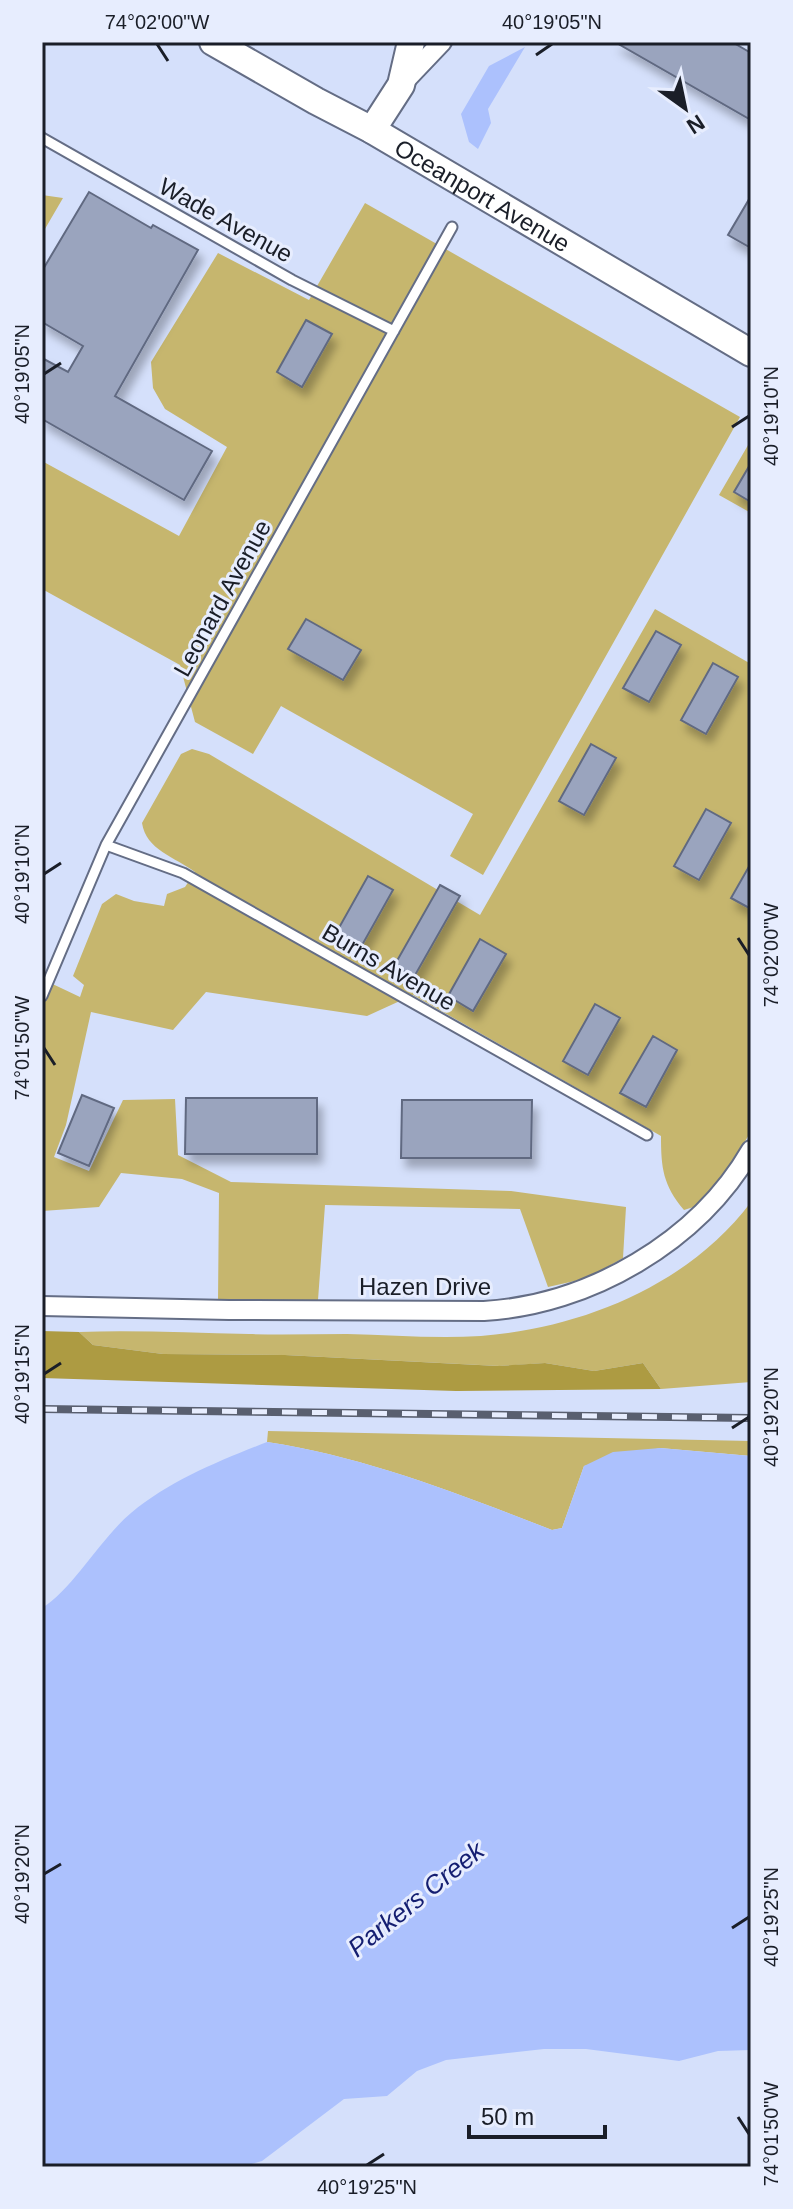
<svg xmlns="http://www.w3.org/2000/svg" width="793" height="2209" viewBox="0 0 793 2209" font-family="Helvetica,sans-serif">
	<defs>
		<filter id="shadow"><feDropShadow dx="5" dy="9" stdDeviation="4" flood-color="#0004"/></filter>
	</defs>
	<rect width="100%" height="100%" fill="#d5e0fb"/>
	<!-- green -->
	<path fill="#c6b66e" d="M 42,195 L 63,198 L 42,234 Z
		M 365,203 L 740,417 L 483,875 L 450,856 L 473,814 L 281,706 L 253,754 L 195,722 L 180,665 L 42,589 L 42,461 L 179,536 L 227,447 L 165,409 L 153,388 L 151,362 L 218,253 L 309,300 Z
		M 751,440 L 751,513 L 719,495 Z
		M 655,609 L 751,664 L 751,1131 L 731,1166 L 703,1204 L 684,1210 C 663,1185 661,1168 661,1136 L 413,995 L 367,1016 L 206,992 L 173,1030 L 91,1012 L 66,1125 L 54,1157 L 89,1171 L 123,1100 L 175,1099 L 178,1155 L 231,1182 L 511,1191 L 626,1207 L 623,1258 L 588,1278 L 548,1287 L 520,1209 L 325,1205 L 318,1300 L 218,1301 L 219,1193 L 182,1179 L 121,1173 L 99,1207 L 42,1211 L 42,979 L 80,997 L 84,985 L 73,976 L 102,904 L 116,894 L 134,901 L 164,906 L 167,894 L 185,887 L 195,872 C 175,857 146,850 142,823 L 181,754 L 192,749 L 209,754 L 480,915 Z
		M 751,1202 L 751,1382 L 661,1389 L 643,1363 L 594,1371 L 545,1363 L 499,1366 L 285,1355 L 163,1354 L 93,1345 L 79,1332 C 136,1330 192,1333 249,1334 C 282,1335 314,1334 347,1334 C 391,1335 437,1339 481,1336 C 582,1328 689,1285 751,1202 Z
		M 268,1431 L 751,1441 L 751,1456 L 660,1448 L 584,1466 L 562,1528 L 552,1530 C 459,1494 366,1457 267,1442 Z"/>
	<!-- forest -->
	<path fill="#ad9b42" d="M 42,1331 L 79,1332 L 93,1345 L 163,1354 L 285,1355 L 498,1366 L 545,1363 L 594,1371 L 643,1363 L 661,1389 L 456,1391 L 42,1378 Z"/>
	<!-- water -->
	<path fill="#acc1fd" d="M 525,47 L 488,109 L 491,123 L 478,149 L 469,142 L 461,114 L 489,66 Z
		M 267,1442 C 366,1457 459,1494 552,1530 L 562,1528 L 584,1466 L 613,1452 L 660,1448 L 751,1456 L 751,2050 L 718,2051 L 679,2061 L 586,2049 L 544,2049 L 446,2060 L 417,2071 L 387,2096 L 344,2099 L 262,2161 L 241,2167 L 42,2167 L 42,1608 C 72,1590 101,1538 131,1513 C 171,1480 219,1461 267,1442 Z"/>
	<!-- building -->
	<path fill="#9aa4be" stroke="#606981" stroke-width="2" filter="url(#shadow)" d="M 615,42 L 732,42 L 751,53 L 751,120 Z
		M 89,192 L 151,228 L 153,225 L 198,250 L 115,396 L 212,451 L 184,500 L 42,419 L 42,358 L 68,372 L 83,346 L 42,322 L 42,271 Z
		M 751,196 L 751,248 L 728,235 Z
		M 306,320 L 332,334 L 302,387 L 277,372 Z
		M 751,463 L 751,502 L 734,492 Z
		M 306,619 L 361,650 L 343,680 L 288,649 Z
		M 656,631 L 681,645 L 649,702 L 623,688 Z
		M 713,663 L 738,677 L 706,734 L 681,720 Z
		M 591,744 L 616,758 L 584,815 L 559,801 Z
		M 706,809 L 731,823 L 699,880 L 674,866 Z
		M 751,863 L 751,909 L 731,898 Z
		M 368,876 L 393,890 L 361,947 L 336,933 Z
		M 440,885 L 460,896 L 414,977 L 394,966 Z
		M 480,939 L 506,954 L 473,1011 L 448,996 Z
		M 595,1004 L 620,1018 L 588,1075 L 563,1061 Z
		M 653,1036 L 677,1050 L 646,1107 L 620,1093 Z
		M 82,1095 L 114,1108 L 89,1166 L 58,1153 Z
		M 186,1098 L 317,1098 L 317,1154 L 185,1154 Z
		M 402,1100 L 532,1100 L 531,1158 L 401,1158 Z"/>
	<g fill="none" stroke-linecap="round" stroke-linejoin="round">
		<!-- lane casing -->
		<g stroke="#646d85" stroke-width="13">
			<path id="lane" d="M 42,138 L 292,280 L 394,331
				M 106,845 L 183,873 L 647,1135
				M 42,996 L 106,845 L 452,227"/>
		</g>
		<!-- street casing -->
		<g stroke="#646d85" stroke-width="22">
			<path id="street" d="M 403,83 L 442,42
				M 42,1306 L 229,1310 L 484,1311 C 589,1305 698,1242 751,1150"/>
		</g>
		<!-- secondary casing -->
		<g stroke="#646d85" stroke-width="30">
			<g id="secondary">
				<path id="s1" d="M 213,42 L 316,101 L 372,130 L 751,353"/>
				<path d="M 372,130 L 401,85 L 411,42"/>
			</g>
		</g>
		<!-- lane -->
		<use href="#lane" stroke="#fff" stroke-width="9"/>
		<!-- street -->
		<use href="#street" stroke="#fff" stroke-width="18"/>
		<!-- secondary -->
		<use href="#secondary" stroke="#fff" stroke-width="26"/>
		<!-- rail casing -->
		<g stroke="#595f6f" stroke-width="8">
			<path id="rail" d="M 42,1409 L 751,1418"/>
		</g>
		<!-- rail -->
		<use href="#rail" stroke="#e7edfe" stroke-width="5" stroke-dasharray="15" stroke-linecap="butt"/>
	</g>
	<!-- ticks -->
	<path fill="none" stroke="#1a1e28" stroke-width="3" d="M 157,44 L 168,61M 536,55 L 552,44M 44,374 L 61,363M 732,427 L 749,416M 44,874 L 61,863M 738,938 L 749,955M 44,1048 L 55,1065M 44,1374 L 61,1363M 732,1428 L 749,1417M 44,1874 L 61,1864M 732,1928 L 749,1917M 738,2117 L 749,2134M 367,2165 L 384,2154"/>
	<g text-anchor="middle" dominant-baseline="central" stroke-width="6" stroke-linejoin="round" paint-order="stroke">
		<!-- street labels -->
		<g font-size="24" fill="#1a1e28" stroke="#e7edfe">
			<text stroke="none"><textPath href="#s1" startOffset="310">Oceanport Avenue</textPath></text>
			<text transform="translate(226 220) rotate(29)">Wade Avenue</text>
			<text transform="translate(222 598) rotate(-61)">Leonard Avenue</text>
			<text transform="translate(389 967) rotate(30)">Burns Avenue</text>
			<text x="425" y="1286">Hazen Drive</text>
		</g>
		<!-- water labels -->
		<g font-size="26" font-style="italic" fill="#141e71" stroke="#e7edfe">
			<text transform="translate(416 1899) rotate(-39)">Parkers Creek</text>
		</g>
	</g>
	<!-- border -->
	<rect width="793" height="2209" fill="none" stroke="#e7edfe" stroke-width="88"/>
	<!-- north arrow -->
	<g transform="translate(685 108) rotate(147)" stroke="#e7edfe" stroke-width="6" paint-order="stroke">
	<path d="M0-6L14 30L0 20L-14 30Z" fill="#1a1e28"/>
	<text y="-12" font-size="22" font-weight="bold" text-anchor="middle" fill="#1a1e28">N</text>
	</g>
	<!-- scale -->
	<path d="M469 2125v12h136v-12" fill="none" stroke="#1a1e28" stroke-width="4"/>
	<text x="481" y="2125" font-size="24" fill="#1a1e28" stroke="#e7edfe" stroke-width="6" paint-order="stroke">50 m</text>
	<rect x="44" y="44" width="705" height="2121" fill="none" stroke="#1a1e28" stroke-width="3"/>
	<g font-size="20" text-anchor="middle" fill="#1a1e28">
		<text x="157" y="29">74°02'00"W</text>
		<text x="552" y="29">40°19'05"N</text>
		<text transform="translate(22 374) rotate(-90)" y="7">40°19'05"N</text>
		<text transform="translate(771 416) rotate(-90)" y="7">40°19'10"N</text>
		<text transform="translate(22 874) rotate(-90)" y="7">40°19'10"N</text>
		<text transform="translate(771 955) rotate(-90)" y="7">74°02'00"W</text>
		<text transform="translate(22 1048) rotate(-90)" y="7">74°01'50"W</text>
		<text transform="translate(22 1374) rotate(-90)" y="7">40°19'15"N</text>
		<text transform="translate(771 1417) rotate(-90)" y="7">40°19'20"N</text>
		<text transform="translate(22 1874) rotate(-90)" y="7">40°19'20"N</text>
		<text transform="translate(771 1917) rotate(-90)" y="7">40°19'25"N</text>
		<text transform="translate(771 2134) rotate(-90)" y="7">74°01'50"W</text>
		<text x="367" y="2194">40°19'25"N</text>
	</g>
</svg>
